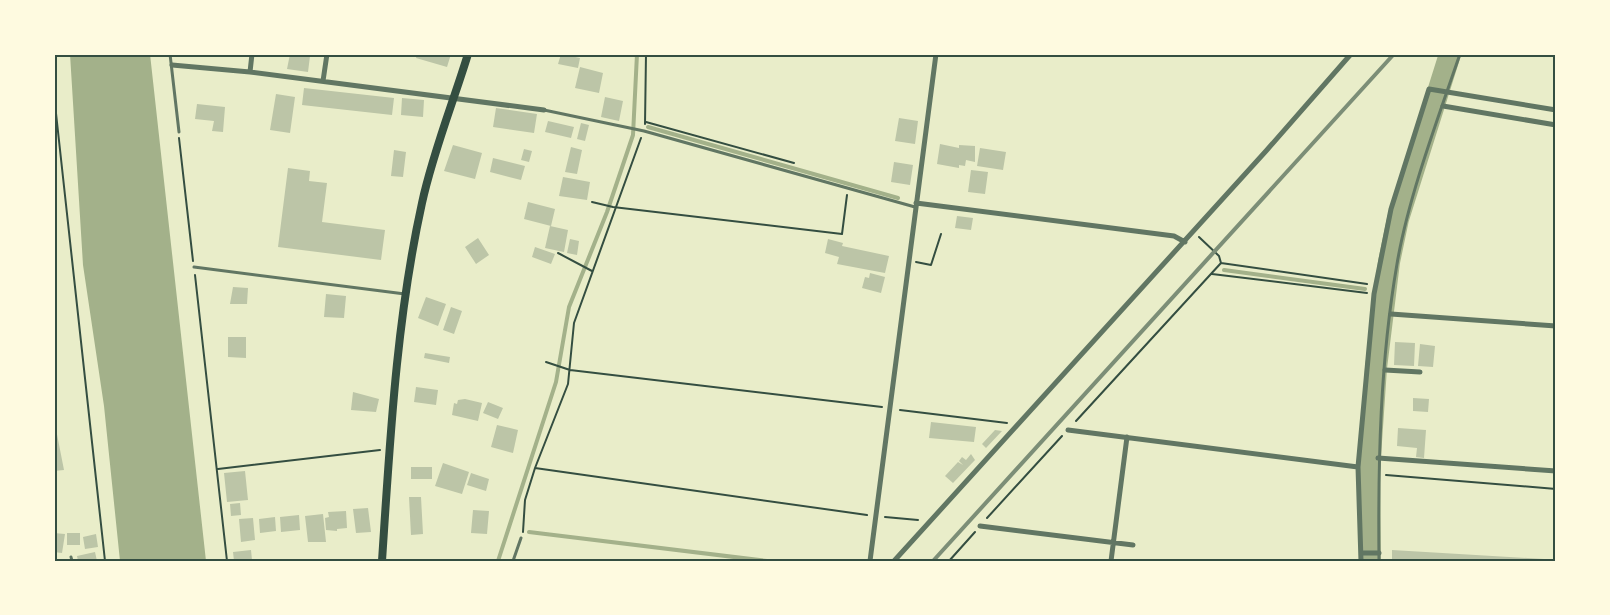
<svg xmlns="http://www.w3.org/2000/svg" width="1610" height="615" viewBox="0 0 1610 615" font-family="'Public Sans',sans-serif">
	<rect width="100%" height="100%" fill="#e9edc9"/>
	<!-- water -->
	<path fill="#a3b18a" d="M 70,54 L 150,54 L 206,561 L 120,561 L 104,406 L 83,265 Z"/>
	<g fill="none" stroke-linecap="round" stroke-linejoin="round">
		<!-- stream -->
		<path stroke="#a3b18a" stroke-width="4" d="M 648,127 L 898,198
			M 1224,270 L 1365,289
			M 529,532 L 767,561
			M 498,561 L 556,382 L 569,307 L 607,212 L 633,135 L 637,54"/>
		<!-- river -->
		<path stroke="#a3b18a" stroke-width="22" d="M 1370,561 L 1369,471 L 1376,368 L 1389,262 L 1398,219 L 1450,54"/>
	</g>
	<!-- building -->
	<path fill="#bcc5a7" d="M 290,54 L 322,54 L 322,57 L 310,56 L 308,72 L 287,69 Z
		M 417,54 L 451,54 L 447,67 L 416,58 Z
		M 561,54 L 580,58 L 578,68 L 558,64 Z
		M 580,67 L 603,73 L 599,93 L 575,88 Z
		M 304,88 L 394,98 L 392,115 L 302,105 Z
		M 276,94 L 295,97 L 290,133 L 270,130 Z
		M 605,97 L 623,101 L 619,121 L 601,117 Z
		M 402,98 L 424,100 L 423,117 L 401,115 Z
		M 197,104 L 225,107 L 223,132 L 212,131 L 214,121 L 195,119 Z
		M 496,108 L 537,114 L 534,133 L 493,127 Z
		M 899,118 L 918,121 L 915,144 L 895,141 Z
		M 548,121 L 574,127 L 571,138 L 545,132 Z
		M 581,123 L 589,125 L 585,141 L 577,139 Z
		M 940,144 L 959,148 L 959,145 L 975,146 L 975,162 L 966,160 L 965,166 L 959,165 L 959,168 L 937,164 Z
		M 453,145 L 482,153 L 475,179 L 444,171 Z
		M 571,147 L 582,150 L 577,174 L 565,172 Z
		M 980,148 L 1006,152 L 1003,170 L 977,166 Z
		M 524,149 L 532,151 L 529,162 L 521,160 Z
		M 394,150 L 406,152 L 403,177 L 391,176 Z
		M 493,158 L 525,166 L 521,180 L 490,172 Z
		M 894,162 L 913,165 L 910,185 L 891,182 Z
		M 288,168 L 310,171 L 309,181 L 327,183 L 322,222 L 385,230 L 381,260 L 278,247 Z
		M 971,170 L 988,172 L 985,194 L 968,192 Z
		M 563,177 L 590,182 L 587,200 L 559,196 Z
		M 528,202 L 555,209 L 551,226 L 524,219 Z
		M 957,216 L 973,218 L 971,230 L 955,228 Z
		M 550,226 L 568,230 L 564,252 L 545,248 Z
		M 478,238 L 489,255 L 476,264 L 465,247 Z
		M 570,239 L 579,241 L 577,255 L 567,253 Z
		M 828,239 L 843,243 L 842,246 L 889,256 L 885,273 L 837,264 L 839,257 L 825,253 Z
		M 535,247 L 555,254 L 551,264 L 532,257 Z
		M 870,273 L 885,277 L 881,293 L 862,288 L 865,277 L 869,278 Z
		M 233,287 L 248,288 L 247,304 L 230,304 Z
		M 326,294 L 346,296 L 344,318 L 324,317 Z
		M 426,297 L 446,304 L 438,326 L 418,318 Z
		M 451,307 L 462,311 L 454,334 L 443,330 Z
		M 228,337 L 246,337 L 246,358 L 228,357 Z
		M 1395,342 L 1415,343 L 1414,366 L 1394,365 Z
		M 1420,344 L 1435,346 L 1433,367 L 1418,366 Z
		M 425,353 L 450,357 L 449,363 L 424,358 Z
		M 416,387 L 438,390 L 436,405 L 414,402 Z
		M 353,392 L 379,399 L 376,412 L 351,410 Z
		M 1413,398 L 1429,399 L 1428,412 L 1413,411 Z
		M 465,399 L 482,403 L 478,421 L 452,415 L 454,403 L 457,404 L 458,400 Z
		M 488,402 L 503,408 L 498,419 L 483,413 Z
		M 54,419 L 64,470 L 54,471 Z
		M 931,422 L 976,427 L 974,442 L 929,438 Z
		M 497,425 L 518,430 L 513,453 L 491,447 Z
		M 1398,428 L 1426,430 L 1424,458 L 1416,457 L 1417,448 L 1397,446 Z
		M 995,430 L 1002,431 L 986,448 L 982,444 Z
		M 971,454 L 975,460 L 953,483 L 945,476 L 958,462 L 963,465 L 959,461 L 962,457 L 966,460 Z
		M 443,463 L 469,472 L 462,494 L 435,486 Z
		M 411,467 L 432,467 L 432,479 L 411,479 Z
		M 245,471 L 248,500 L 227,502 L 224,473 Z
		M 471,473 L 489,479 L 486,491 L 467,485 Z
		M 409,497 L 421,497 L 423,534 L 411,535 Z
		M 240,503 L 241,515 L 231,516 L 230,504 Z
		M 368,508 L 371,532 L 356,533 L 353,509 Z
		M 473,510 L 489,511 L 487,534 L 471,533 Z
		M 346,511 L 347,528 L 337,529 L 337,531 L 326,530 L 325,518 L 329,517 L 328,512 Z
		M 323,514 L 326,542 L 308,542 L 305,516 Z
		M 299,515 L 300,530 L 281,532 L 280,517 Z
		M 275,517 L 276,531 L 260,533 L 259,519 Z
		M 253,518 L 255,540 L 241,542 L 239,519 Z
		M 54,533 L 65,534 L 62,553 L 54,552 Z
		M 67,533 L 80,533 L 80,545 L 67,545 Z
		M 96,534 L 98,547 L 85,549 L 83,537 Z
		M 251,550 L 252,560 L 234,561 L 233,552 Z
		M 1392,550 L 1544,559 L 1544,561 L 1392,561 Z
		M 95,552 L 97,561 L 78,561 L 77,556 Z"/>
	<g fill="none" stroke-linecap="round" stroke-linejoin="round">
		<!-- path -->
		<path stroke="#344e41" stroke-width="2" d="M 54,95 L 105,561
			M 646,122 L 794,163
			M 645,124 L 646,54
			M 179,138 L 193,261
			M 592,202 L 613,207 L 842,234 L 847,195
			M 558,253 L 592,271
			M 916,262 L 931,265 L 941,234
			M 1221,263 L 1367,284
			M 1212,274 L 1367,293
			M 195,275 L 227,561
			M 546,362 L 570,370 L 882,407
			M 900,410 L 1007,423
			M 1076,421 L 1221,263 L 1219,256 L 1199,237
			M 535,468 L 867,515
			M 218,469 L 380,450
			M 1386,475 L 1556,489
			M 885,517 L 918,520
			M 987,518 L 1062,436
			M 523,532 L 525,500 L 535,468 L 568,384 L 574,323 L 641,138
			M 949,561 L 975,532"/>
		<!-- service -->
		<path stroke="#617663" stroke-width="3" d="M 170,54 L 179,132
			M 544,110 L 644,131 L 915,207
			M 194,267 L 405,294
			M 71,557 L 72,561
			M 513,561 L 521,538
			M 1379,561 C 1378,462 1380,362 1397,264 C 1408,198 1438,118 1460,54"/>
		<!-- minor -->
		<path stroke="#617663" stroke-width="5" d="M 172,65 L 250,72 L 544,110
			M 250,72 L 252,54
			M 323,81 L 327,54
			M 1443,106 L 1556,125
			M 916,203 L 1174,236 L 1185,242
			M 1391,314 L 1556,326
			M 1385,370 L 1420,372
			M 1068,430 L 1358,467
			M 1378,458 L 1556,471
			M 980,526 L 1133,545
			M 1361,553 L 1379,553
			M 870,561 L 936,54
			M 894,561 L 1266,151 L 1351,54
			M 1111,561 L 1127,437
			M 1361,561 L 1358,467 L 1374,294 L 1391,209 L 1429,89 L 1556,110"/>
		<!-- secondary -->
		<path stroke="#344e41" stroke-width="8" d="M 382,561 C 390,441 396,321 422,203 C 433,152 453,103 468,54"/>
		<!-- rail -->
		<path stroke="#7c8e77" stroke-width="4" d="M 933,561 L 1394,54"/>
	</g>
	<!-- border -->
	<rect width="1610" height="615" fill="none" stroke="#fefae0" stroke-width="111"/>
	<rect x="56" y="56" width="1498" height="504" fill="none" stroke="#344e41" stroke-width="2"/>
</svg>
